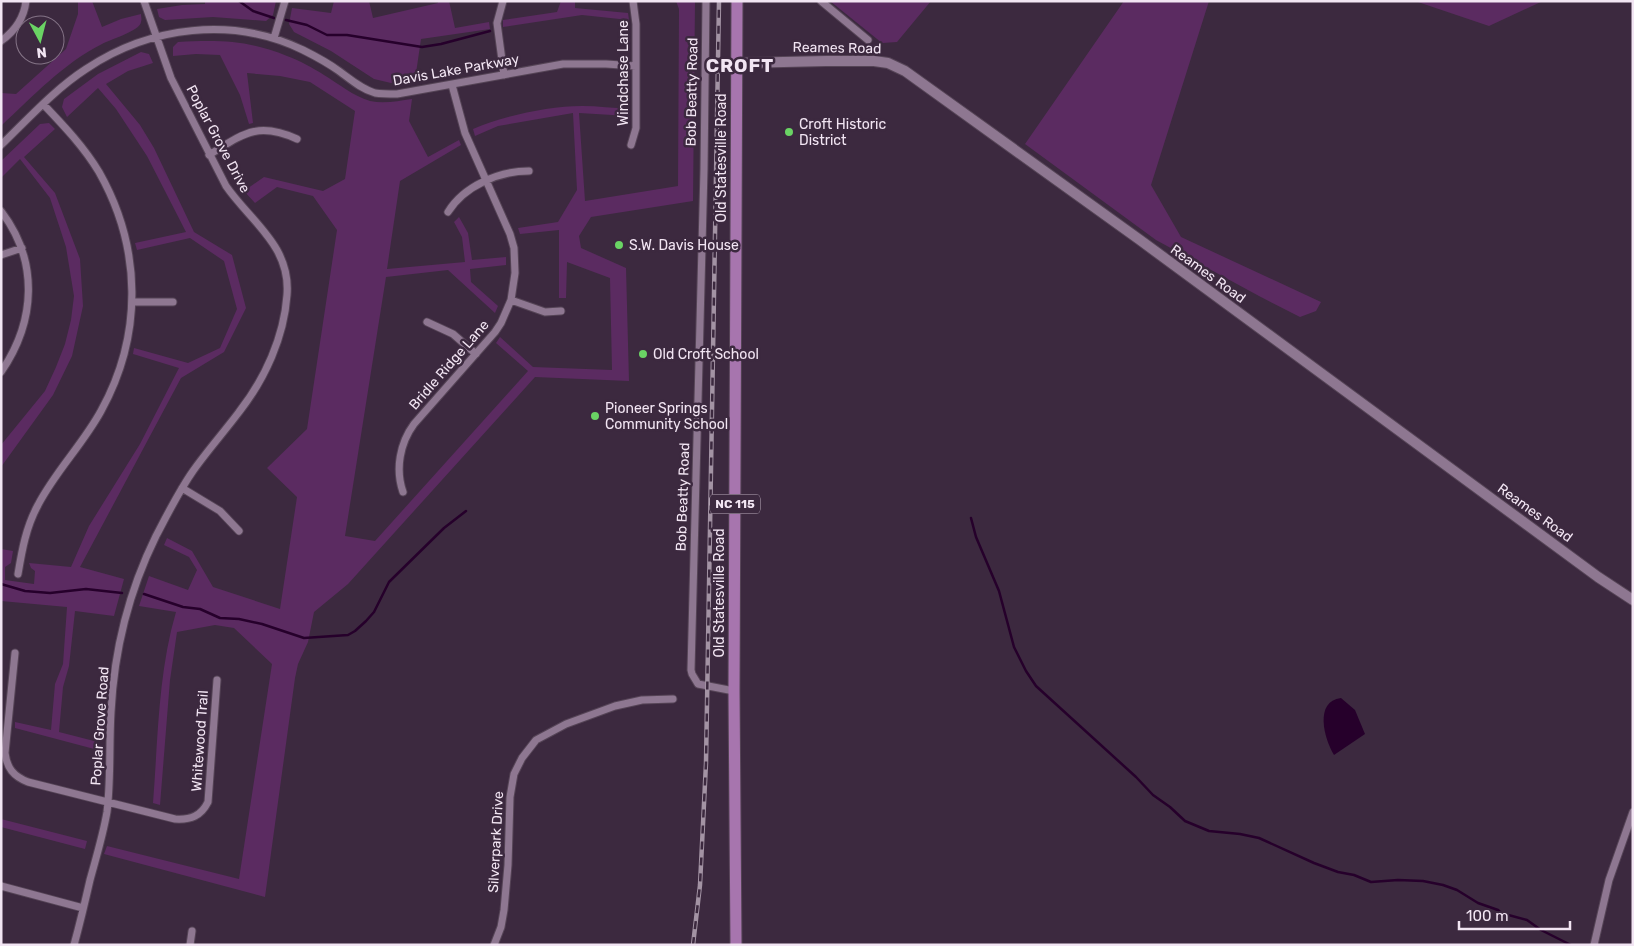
<svg xmlns="http://www.w3.org/2000/svg" width="1634" height="946" viewBox="0 0 1634 946" font-family="Rubik,sans-serif">
	<rect width="100%" height="100%" fill="#3c293f"/>
	<!-- green -->
	<path fill="#5b2b61" d="M 78,1 L 92,1 L 102,27 L 121,19 L 141,14 C 141,17 142,19 141,22 C 140,31 111,39 102,44 C 64,63 33,96 1,126 L 1,93 L 16,94 L 66,49 L 78,14 Z
		M 205,1 L 276,1 L 273,15 L 266,21 L 213,17 L 165,20 L 159,17 L 157,9 L 182,5 L 205,4 Z
		M 334,1 L 369,1 L 373,18 L 438,3 L 438,1 L 449,1 L 455,28 L 489,22 L 490,29 L 421,39 L 415,80 L 391,83 L 374,79 L 331,51 L 294,32 L 289,24 L 292,8 L 331,13 Z
		M 561,1 L 575,1 L 575,8 L 628,13 L 629,20 L 582,15 L 503,27 L 503,20 L 557,12 Z
		M 676,1 L 695,1 L 693,201 L 591,217 L 579,236 L 581,248 L 626,268 L 629,381 L 535,377 L 348,584 L 314,612 L 308,642 L 298,664 L 295,678 L 265,897 L 104,854 L 107,846 L 239,879 L 272,664 L 234,628 L 215,625 L 177,632 L 170,680 L 160,805 L 153,803 C 158,740 158,673 176,612 L 139,606 L 149,576 L 188,590 L 197,570 L 189,557 L 164,545 L 167,538 L 192,551 L 213,587 L 280,609 L 297,497 L 267,468 L 307,429 L 337,230 L 313,196 L 277,187 L 255,203 L 244,191 L 264,177 L 323,191 L 345,179 L 355,111 L 310,82 L 280,76 L 247,73 L 253,123 L 249,124 L 240,95 L 220,55 L 196,54 L 173,56 L 173,47 L 178,42 C 220,40 247,40 287,56 C 299,60 313,68 324,75 C 339,84 353,96 370,101 C 384,104 398,101 412,99 L 409,121 L 428,157 L 459,140 L 461,145 L 400,181 L 387,269 L 465,262 L 462,237 L 454,222 L 459,217 L 468,233 L 472,260 L 506,257 L 506,265 L 470,269 L 471,282 L 498,306 L 495,313 L 448,270 L 386,277 L 345,536 L 375,541 L 528,371 L 496,343 L 500,337 L 533,367 L 612,370 L 610,278 L 567,262 L 566,298 L 559,298 L 559,230 L 520,234 L 518,228 L 558,222 L 577,190 L 573,113 L 498,126 L 475,136 L 473,129 C 504,116 548,106 582,106 C 598,106 613,108 629,109 L 629,116 L 579,113 L 585,201 L 678,186 L 679,9 Z
		M 830,1 L 931,1 L 897,42 L 882,43 Z
		M 1124,1 L 1209,1 L 1151,185 L 1181,237 L 1321,302 L 1316,311 L 1300,317 L 1259,296 L 1156,240 L 1025,144 Z
		M 1415,1 L 1543,1 L 1489,26 Z
		M 141,52 L 149,54 L 153,63 L 128,71 L 106,84 L 140,125 L 154,148 L 194,232 L 232,255 L 246,308 L 224,352 L 181,378 L 80,567 L 124,579 L 114,616 L 75,611 L 69,666 L 63,687 L 59,732 L 98,742 L 98,750 L 15,728 L 15,722 L 51,730 L 55,684 L 63,664 L 67,607 L 1,601 L 1,549 L 13,551 L 11,563 L 5,567 L 5,580 L 34,584 L 35,571 L 31,568 L 29,563 L 71,567 L 89,526 L 140,444 L 179,368 L 133,354 L 134,348 L 188,363 L 220,348 L 237,309 L 224,261 L 190,238 L 137,250 L 135,243 L 186,232 L 147,156 L 116,109 L 98,88 L 67,117 L 62,107 L 64,99 L 98,74 Z
		M 49,123 L 55,129 L 24,157 L 55,193 L 80,259 L 83,306 L 72,356 L 53,395 L 1,467 L 1,445 L 45,391 L 56,367 L 65,344 L 71,320 L 74,296 L 66,247 L 50,198 L 20,159 L 1,178 L 1,161 L 40,124 Z
		M 1,819 L 87,841 L 85,849 L 1,827 Z"/>
	<!-- water -->
	<path fill="#26002b" d="M 1341,698 L 1355,710 L 1365,734 L 1334,755 C 1324,739 1314,701 1341,698 Z"/>
	<g fill="none" stroke-linecap="round" stroke-linejoin="round">
		<!-- stream -->
		<path stroke="#26002b" stroke-width="2.5" d="M 239,1 L 253,11 L 274,18
			M 286,20 L 307,25 L 327,35 L 347,35 L 422,47 L 441,44 L 490,31
			M 971,518 L 976,537 L 999,591 L 1014,647 L 1026,671 L 1036,686 L 1136,777 L 1153,795 L 1170,807 L 1185,821 L 1209,831 L 1240,834 L 1259,838 L 1314,863 L 1338,872 L 1354,875 L 1371,882 L 1398,880 L 1423,881 L 1443,885 L 1457,890 L 1478,903 L 1498,910 L 1501,913 L 1527,920 L 1541,930 L 1571,945
			M 1,584 L 25,591 L 50,593 L 86,589 L 122,593
			M 144,594 L 183,607 L 200,609 L 220,618 L 239,619 L 262,624 L 304,638 L 348,635 L 355,631 L 366,621 L 374,612 L 389,582 L 444,528 L 466,511"/>
		<!-- minor casing -->
		<g stroke="#554456" stroke-width="9">
			<path id="minor" d="M 503,1 L 497,23 L 504,75
				M 706,1 L 704,169 L 691,670 L 692,674 L 698,684 L 734,691
				M 821,1 L 868,40
				M 274,38 L 285,1
				M 1,41 C 15,31 24,18 26,1
				M 1,145 C 28,119 55,89 86,69 C 150,26 233,16 303,50 C 315,56 328,63 339,71 C 350,79 361,89 375,93 C 382,94 390,94 397,94 L 563,64 L 606,64 L 636,66
				M 631,145 L 636,128 L 636,24 L 633,1
				M 209,155 C 243,134 257,121 297,139
				M 1,211 C 39,261 36,321 1,372
				M 448,212 C 464,186 499,171 529,171
				M 1,255 L 22,248
				M 511,300 L 545,312 L 561,311
				M 133,302 L 173,302
				M 427,322 L 453,334 L 476,354
				M 182,488 L 220,511 L 239,531
				M 403,492 C 395,469 400,443 414,424 L 495,332 L 501,323 L 511,300 L 515,273 L 514,248 L 510,234 L 465,133 L 452,85
				M 18,574 C 22,550 26,527 38,505 C 55,472 83,444 101,411 C 143,335 142,248 99,172 C 84,147 64,126 44,105
				M 15,653 L 5,753 C 7,768 13,776 28,782 L 175,819 C 191,820 201,816 208,802 L 217,680
				M 1,886 L 83,908
				M 74,945 C 80,923 85,902 90,880 C 96,858 103,835 107,812 C 111,779 109,745 111,712 C 114,651 129,591 156,536 C 167,515 179,491 193,471 C 207,451 224,432 239,412 C 265,379 284,337 287,295 C 291,246 251,222 226,186 L 171,78 L 144,1
				M 190,945 L 192,931
				M 494,945 L 501,927 L 504,910 L 508,865 L 510,797 L 514,774 L 522,758 L 536,740 L 566,724 L 615,706 L 642,700 L 673,699
				M 1594,945 L 1609,880 L 1633,812"/>
		</g>
		<!-- secondary casing -->
		<g stroke="#554456" stroke-width="12">
			<path id="secondary" d="M 736,63 L 826,61 L 874,61 L 888,63 L 905,71 L 1140,240 L 1598,577 L 1633,600"/>
		</g>
		<!-- primary casing -->
		<g stroke="#554456" stroke-width="13">
			<path id="primary" d="M 736,945 L 734,691 L 737,1"/>
		</g>
		<!-- minor -->
		<use href="#minor" stroke="#8e7791" stroke-width="7"/>
		<!-- secondary -->
		<use href="#secondary" stroke="#8e7791" stroke-width="10"/>
		<!-- primary -->
		<use href="#primary" stroke="#a775ae" stroke-width="11"/>
		<!-- rail casing -->
		<g stroke="#a393a4" stroke-width="4.5">
			<path id="rail" d="M 693,945 L 700,885 L 706,763 L 719,1"/>
		</g>
		<!-- rail -->
		<use href="#rail" stroke="#3c293f" stroke-width="2.5" stroke-dasharray="8" stroke-linecap="butt"/>
	</g>
	<!-- markers -->
	<g fill="#6ad364" stroke="#3c293f" stroke-width="2">
		<circle cx="789" cy="132" r="5"/>
		<circle cx="619" cy="245" r="5"/>
		<circle cx="643" cy="354" r="5"/>
		<circle cx="595" cy="416" r="5"/>
	</g>
	<g text-anchor="middle" dominant-baseline="central" stroke-width="5" stroke-linejoin="round" paint-order="stroke">
		<!-- shield labels -->
		<rect fill="#3c293f" stroke="#bbadbd" stroke-width="1" x="710" y="494.5" width="50" height="19" rx="4"/>
		<g font-size="12" font-weight="bold" fill="#f2e5f3">
			<text x="735" y="504">NC 115</text>
		</g>
		<!-- street labels -->
		<g font-size="14" fill="#f2e5f3" stroke="#3c293f">
			<text transform="translate(837 48) rotate(1)">Reames Road</text>
			<text transform="translate(456 70) rotate(-10)">Davis Lake Parkway</text>
			<text transform="translate(623 73) rotate(-90)">Windchase Lane</text>
			<text transform="translate(692 92) rotate(-89)">Bob Beatty Road</text>
			<text transform="translate(218 139) rotate(62)">Poplar Grove Drive</text>
			<text transform="translate(721 158) rotate(-90)">Old Statesville Road</text>
			<text transform="translate(1208 274) rotate(36)">Reames Road</text>
			<text transform="translate(449 365) rotate(-49)">Bridle Ridge Lane</text>
			<text transform="translate(683 497) rotate(-88)">Bob Beatty Road</text>
			<text transform="translate(1535 513) rotate(36)">Reames Road</text>
			<text transform="translate(719 593) rotate(-90)">Old Statesville Road</text>
			<text transform="translate(100 726) rotate(-86)">Poplar Grove Road</text>
			<text transform="translate(200 741) rotate(-86)">Whitewood Trail</text>
			<text transform="translate(496 842) rotate(-87)">Silverpark Drive</text>
		</g>
		<!-- poi labels -->
		<g font-size="14" fill="#f2e5f3" stroke="#3c293f" text-anchor="start">
			<text x="799" y="124">Croft Historic<tspan x="799" dy="16">District</tspan></text>
			<text x="629" y="245">S.W. Davis House</text>
			<text x="653" y="354">Old Croft School</text>
			<text x="605" y="408">Pioneer Springs<tspan x="605" dy="16">Community School</tspan></text>
		</g>
		<!-- district labels -->
		<g font-size="19" font-weight="bold" letter-spacing="1" fill="#f2e5f3" stroke="#3c293f">
			<text x="740" y="65">CROFT</text>
		</g>
	</g>
	<!-- border -->
	<rect width="1634" height="946" fill="none" stroke="#f2e5f3" stroke-width="5"/>
	<!-- north arrow -->
	<g transform="translate(40 40) rotate(173)"><circle r="24" fill="#3c293f" stroke="#857487"/>
	<path d="M0-4L9 19L0 12L-9 19Z" fill="#6ad364"/>
	<text y="-8" font-size="14" font-weight="bold" text-anchor="middle" fill="#f2e5f3">N</text>
	</g>
	<!-- scale -->
	<path d="M1459 921v8h111v-8" fill="none" stroke="#f2e5f3" stroke-width="2.5"/>
	<text x="1466" y="921" font-size="15" fill="#f2e5f3" stroke="#3c293f" stroke-width="4" paint-order="stroke">100 m</text>
</svg>
